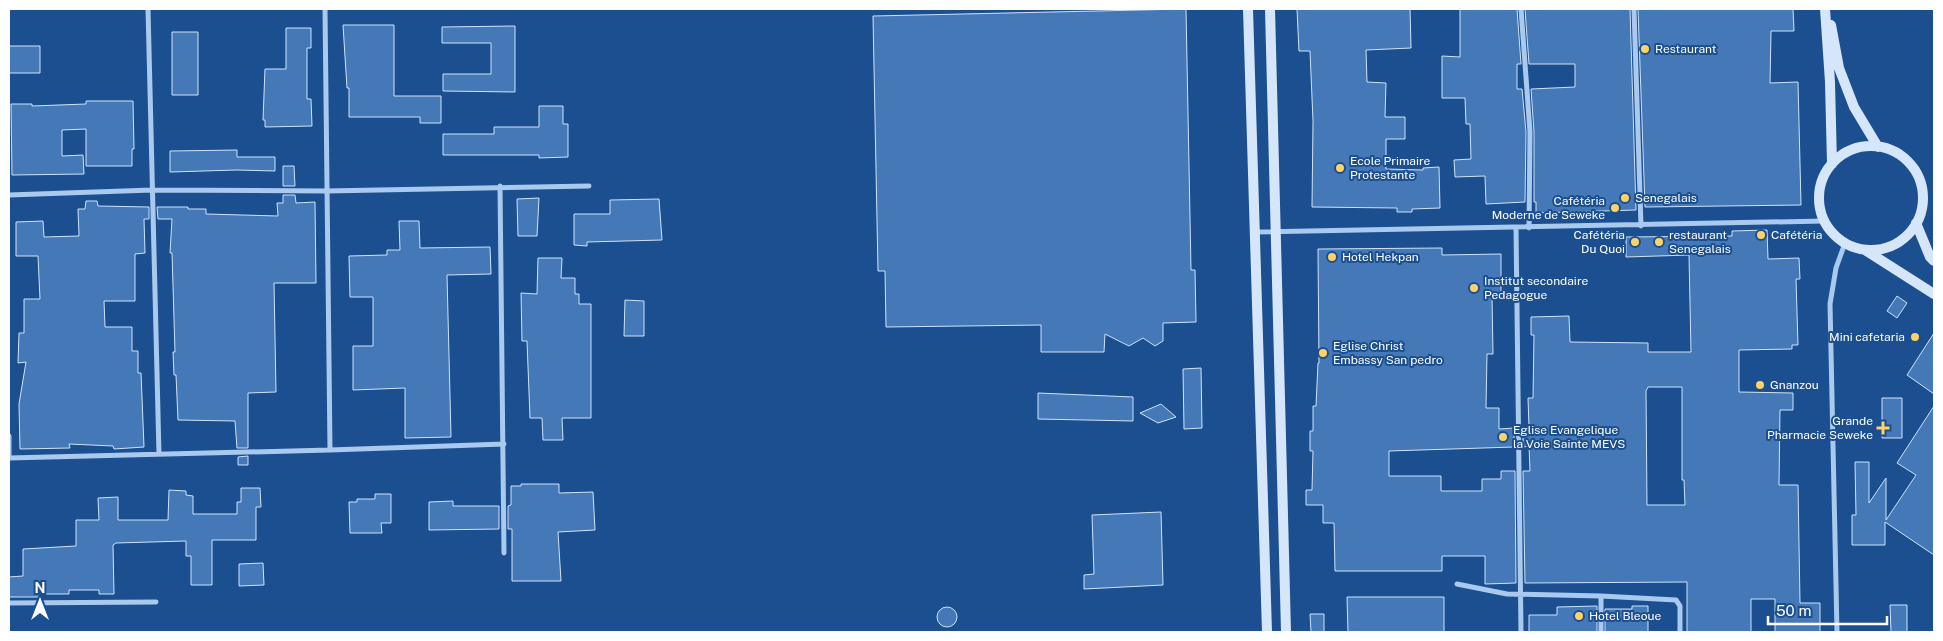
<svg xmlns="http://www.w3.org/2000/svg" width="1943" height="641" viewBox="0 0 1943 641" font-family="'Public Sans',sans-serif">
	<rect width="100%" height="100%" fill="#1b4f8f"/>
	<!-- building -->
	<path fill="#4478b7" stroke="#cfe3fa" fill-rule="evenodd" d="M 1186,9 L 1191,270 L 1195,270 L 1196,322 L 1163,323 L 1163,341 L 1155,346 L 1143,338 L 1129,346 L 1105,334 L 1104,352 L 1041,352 L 1041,325 L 886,327 L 885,271 L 878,271 L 873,16 Z
		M 1297,9 L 1410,9 L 1411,48 L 1366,50 L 1367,82 L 1386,83 L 1385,117 L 1405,117 L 1405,139 L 1386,139 L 1386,169 L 1423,170 L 1423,168 L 1439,167 L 1440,208 L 1412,209 L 1412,212 L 1397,212 L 1397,208 L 1312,207 L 1313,121 L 1310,51 L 1299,51 Z
		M 1460,9 L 1517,9 L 1521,64 L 1517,64 L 1517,89 L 1522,89 L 1526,132 L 1525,202 L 1486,204 L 1485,176 L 1455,177 L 1454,160 L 1471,159 L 1470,124 L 1466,124 L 1465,98 L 1442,98 L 1442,56 L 1460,57 Z
		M 1525,9 L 1630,9 L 1636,210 L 1536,213 L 1536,202 L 1534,202 L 1534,132 L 1531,89 L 1575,87 L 1575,64 L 1529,64 Z
		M 1638,9 L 1793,9 L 1794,31 L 1771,31 L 1770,83 L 1798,82 L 1801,205 L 1645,207 Z
		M 343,25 L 394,25 L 394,96 L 441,96 L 441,123 L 420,123 L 420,117 L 349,117 L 349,88 L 347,88 Z
		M 515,26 L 515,92 L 443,91 L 443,74 L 491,74 L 491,43 L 442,43 L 442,27 Z
		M 286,28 L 311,28 L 311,48 L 307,48 L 307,99 L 311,99 L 312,126 L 265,127 L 265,120 L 263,120 L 265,69 L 286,69 Z
		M 172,32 L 198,32 L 198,95 L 172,95 Z
		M 9,46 L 40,46 L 40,73 L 9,73 Z
		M 86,101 L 133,101 L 134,149 L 132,149 L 132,166 L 86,166 L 86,129 L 62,130 L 62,156 L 83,155 L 84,174 L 12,175 L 11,104 L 32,104 L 32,106 L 86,104 Z
		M 539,106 L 563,106 L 563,124 L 568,124 L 568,157 L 539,158 L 539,155 L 443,155 L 443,134 L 494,134 L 494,127 L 539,127 Z
		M 237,150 L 237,157 L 275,157 L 275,171 L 237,170 L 170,172 L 170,151 Z
		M 283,166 L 294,166 L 295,186 L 283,186 Z
		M 283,195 L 295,195 L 296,203 L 315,202 L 316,283 L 274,283 L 276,392 L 248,393 L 248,448 L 237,448 L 235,421 L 178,420 L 176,375 L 174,375 L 173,352 L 175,352 L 172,253 L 170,253 L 172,219 L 158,219 L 157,207 L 188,207 L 188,209 L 206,209 L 206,214 L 278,216 L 277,203 L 283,203 Z
		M 539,198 L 537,236 L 518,236 L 517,199 Z
		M 659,199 L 662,240 L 587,242 L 587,246 L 574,245 L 574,214 L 610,214 L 610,200 Z
		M 86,201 L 97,201 L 98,206 L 149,207 L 149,219 L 144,219 L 145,253 L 135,254 L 135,301 L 104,301 L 105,327 L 132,327 L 132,351 L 138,351 L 138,373 L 141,373 L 144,447 L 114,449 L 113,446 L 69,444 L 70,448 L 20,449 L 19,404 L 26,362 L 18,363 L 19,333 L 24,333 L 24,299 L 40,299 L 38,256 L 16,256 L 16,222 L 43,221 L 44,237 L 79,236 L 78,209 L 85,209 Z
		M 399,221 L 419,221 L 420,248 L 490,247 L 491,274 L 447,275 L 451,437 L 405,438 L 405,388 L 353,390 L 353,346 L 373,346 L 373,297 L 350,297 L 349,256 L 387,255 L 387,250 L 400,250 Z
		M 1767,230 L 1768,259 L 1799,258 L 1800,279 L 1796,279 L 1798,345 L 1792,345 L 1792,349 L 1739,350 L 1739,392 L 1793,393 L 1793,410 L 1780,410 L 1779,485 L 1798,485 L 1800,603 L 1820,603 L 1820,632 L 1775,632 L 1775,599 L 1751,599 L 1751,632 L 1687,632 L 1687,582 L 1525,583 L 1523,471 L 1530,471 L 1529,446 L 1523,447 L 1523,428 L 1529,427 L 1528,398 L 1533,398 L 1534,335 L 1531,335 L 1531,317 L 1569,316 L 1570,342 L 1648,343 L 1648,352 L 1691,352 L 1689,255 L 1626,257 L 1626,237 L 1732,236 L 1732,231 ZM 1648,387 L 1682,387 L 1682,480 L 1684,480 L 1685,505 L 1647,505 L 1646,391 Z
		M 1442,248 L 1442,255 L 1501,254 L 1501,297 L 1492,297 L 1493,354 L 1487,354 L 1486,408 L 1499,408 L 1499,429 L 1514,428 L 1514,447 L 1389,451 L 1389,476 L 1441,476 L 1441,491 L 1482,491 L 1482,479 L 1501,479 L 1501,471 L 1515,471 L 1516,583 L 1485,584 L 1485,556 L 1442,556 L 1442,571 L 1335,571 L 1334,523 L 1323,523 L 1323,505 L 1306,505 L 1306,490 L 1312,490 L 1313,451 L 1310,451 L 1310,431 L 1313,431 L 1313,406 L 1316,406 L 1318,363 L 1319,363 L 1318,249 Z
		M 538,258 L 562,258 L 561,278 L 575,278 L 575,294 L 579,294 L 579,304 L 591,304 L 591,418 L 562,418 L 563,440 L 543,440 L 542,418 L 530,418 L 527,341 L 522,341 L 521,293 L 537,294 Z
		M 1897,296 L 1907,303 L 1897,318 L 1887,311 Z
		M 625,300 L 644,301 L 644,336 L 624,336 Z
		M 1934,333 L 1934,394 L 1907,375 Z
		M 1201,368 L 1202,428 L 1184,429 L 1183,369 Z
		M 1038,393 L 1133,397 L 1133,421 L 1038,419 Z
		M 1882,398 L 1902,398 L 1902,438 L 1882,438 Z
		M 1161,404 L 1176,417 L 1158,423 L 1140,413 Z
		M 1934,406 L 1934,555 L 1885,522 L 1885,545 L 1852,545 L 1852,515 L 1856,515 L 1855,462 L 1869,462 L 1869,503 L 1886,478 L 1886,520 L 1916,475 L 1897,463 Z
		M 248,456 L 248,465 L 238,465 L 238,457 Z
		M 521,484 L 559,484 L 559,493 L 593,492 L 595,530 L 558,532 L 561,581 L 512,581 L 512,529 L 508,529 L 508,506 L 511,505 L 511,486 L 521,486 Z
		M 241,488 L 260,488 L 261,507 L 256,507 L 256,540 L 212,540 L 212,585 L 191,585 L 191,556 L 186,556 L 186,541 L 116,543 L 113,545 L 114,594 L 99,594 L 99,590 L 69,590 L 69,594 L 39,594 L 39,597 L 9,597 L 9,577 L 23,576 L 23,549 L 76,546 L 76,520 L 99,520 L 98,498 L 118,497 L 118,520 L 168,520 L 169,490 L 186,491 L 186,495 L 193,496 L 193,514 L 237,514 L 237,502 L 241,502 Z
		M 375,494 L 391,494 L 391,523 L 381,523 L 382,533 L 350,533 L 349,502 L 357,502 L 357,499 L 375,499 Z
		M 453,501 L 453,506 L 499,506 L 499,529 L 429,530 L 429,502 Z
		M 1161,512 L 1163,585 L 1084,589 L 1084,575 L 1094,574 L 1092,515 Z
		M 263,563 L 264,585 L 239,586 L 239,564 Z
		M 1347,597 L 1444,597 L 1444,632 L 1348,632 Z
		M 1890,605 L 1907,605 L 1907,632 L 1891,632 Z
		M 1597,606 L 1597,632 L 1529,632 L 1529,615 L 1557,615 L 1557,607 Z
		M 1632,606 L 1648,606 L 1648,632 L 1605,632 L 1605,609 L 1632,609 Z
		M937 617a10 10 0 1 1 20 0a10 10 0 1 1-20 0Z
		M 1310,614 L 1324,614 L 1324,632 L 1311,632 Z"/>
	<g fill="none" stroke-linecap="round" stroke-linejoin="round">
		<!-- minor -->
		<path stroke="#a9c9ee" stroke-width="5" d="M 148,9 L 159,454
			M 325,9 L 330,450
			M 1521,9 L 1530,132 L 1529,228
			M 1634,9 L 1641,226
			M 500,186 L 504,553
			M 9,195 L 152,190 L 326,191 L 589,186
			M 1516,228 L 1521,632
			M 1255,232 L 1824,221
			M 9,436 L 9,458
			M 9,458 L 330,450 L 504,444
			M 1457,584 L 1507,594 L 1601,596 L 1676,600 L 1680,606 L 1680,632
			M 1601,596 L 1601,632
			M 9,603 L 156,602
			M 1837,632 L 1830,304 L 1836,268 L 1845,243"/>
		<!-- secondary -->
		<path stroke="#d6e6fa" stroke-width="10" d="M 1248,9 L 1267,632
			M 1270,9 L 1286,632
			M 1825,9 L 1830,82 L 1832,164
			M 1831,25 L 1839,68 L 1854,107 L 1878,147
			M1819 198a52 52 0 1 1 104 0a52 52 0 1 1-104 0Z
			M 1916,223 L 1930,257 L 1934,261
			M 1865,250 L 1934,294"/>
	</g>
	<!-- markers -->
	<g fill="#ffd166" stroke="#1b4f8f" stroke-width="2">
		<circle cx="1645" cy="49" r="5"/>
		<circle cx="1340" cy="168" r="5"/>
		<circle cx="1625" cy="198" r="5"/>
		<circle cx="1615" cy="208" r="5"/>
		<circle cx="1761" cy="235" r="5"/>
		<circle cx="1635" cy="242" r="5"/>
		<circle cx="1659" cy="242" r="5"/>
		<circle cx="1332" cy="257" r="5"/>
		<circle cx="1474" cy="288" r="5"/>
		<circle cx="1915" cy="337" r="5"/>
		<circle cx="1323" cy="353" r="5"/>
		<circle cx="1760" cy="385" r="5"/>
		<path d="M1880.5 420.5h5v5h5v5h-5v5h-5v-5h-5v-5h5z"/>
		<circle cx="1503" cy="437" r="5"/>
		<circle cx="1579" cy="616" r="5"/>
	</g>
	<g text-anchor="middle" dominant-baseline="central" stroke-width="4" stroke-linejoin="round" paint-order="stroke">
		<!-- poi labels -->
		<g font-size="12" fill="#fff" stroke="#1b4f8f" text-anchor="start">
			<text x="1655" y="49">Restaurant</text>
			<text x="1350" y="161">Ecole Primaire<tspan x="1350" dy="14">Protestante</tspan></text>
			<text x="1635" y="198">Senegalais</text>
			<text x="1605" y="201" text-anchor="end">Cafétéria<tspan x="1605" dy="14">Moderne de Seweke</tspan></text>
			<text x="1625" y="235" text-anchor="end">Cafétéria<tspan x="1625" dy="14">Du Quoi</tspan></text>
			<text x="1669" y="235">restaurant<tspan x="1669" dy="14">Senegalais</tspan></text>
			<text x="1771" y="235">Cafétéria</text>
			<text x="1342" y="257">Hotel Hekpan</text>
			<text x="1484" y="281">Institut secondaire<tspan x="1484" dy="14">Pedagogue</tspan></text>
			<text x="1905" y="337" text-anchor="end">Mini cafetaria</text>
			<text x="1333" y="346">Eglise Christ<tspan x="1333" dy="14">Embassy San pedro</tspan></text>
			<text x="1770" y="385">Gnanzou</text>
			<text x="1873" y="421" text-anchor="end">Grande<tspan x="1873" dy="14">Pharmacie Seweke</tspan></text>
			<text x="1513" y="430">Eglise Evangelique<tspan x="1513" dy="14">la Voie Sainte MEVS</tspan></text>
			<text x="1589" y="616">Hotel Bleoue</text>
		</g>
	</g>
	<!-- border -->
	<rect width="1943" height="641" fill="none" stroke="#ffffff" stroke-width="20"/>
	<!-- north arrow -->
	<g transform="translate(40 601)" stroke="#1b4f8f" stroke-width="4" paint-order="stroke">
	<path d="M0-4L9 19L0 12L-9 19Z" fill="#ffffff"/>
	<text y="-8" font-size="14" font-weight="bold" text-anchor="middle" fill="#ffffff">N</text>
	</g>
	<!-- scale -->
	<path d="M1768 616v8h119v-8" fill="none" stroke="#ffffff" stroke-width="2.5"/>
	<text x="1776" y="616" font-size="15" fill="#ffffff" stroke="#1b4f8f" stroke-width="4" paint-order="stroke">50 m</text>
</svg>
